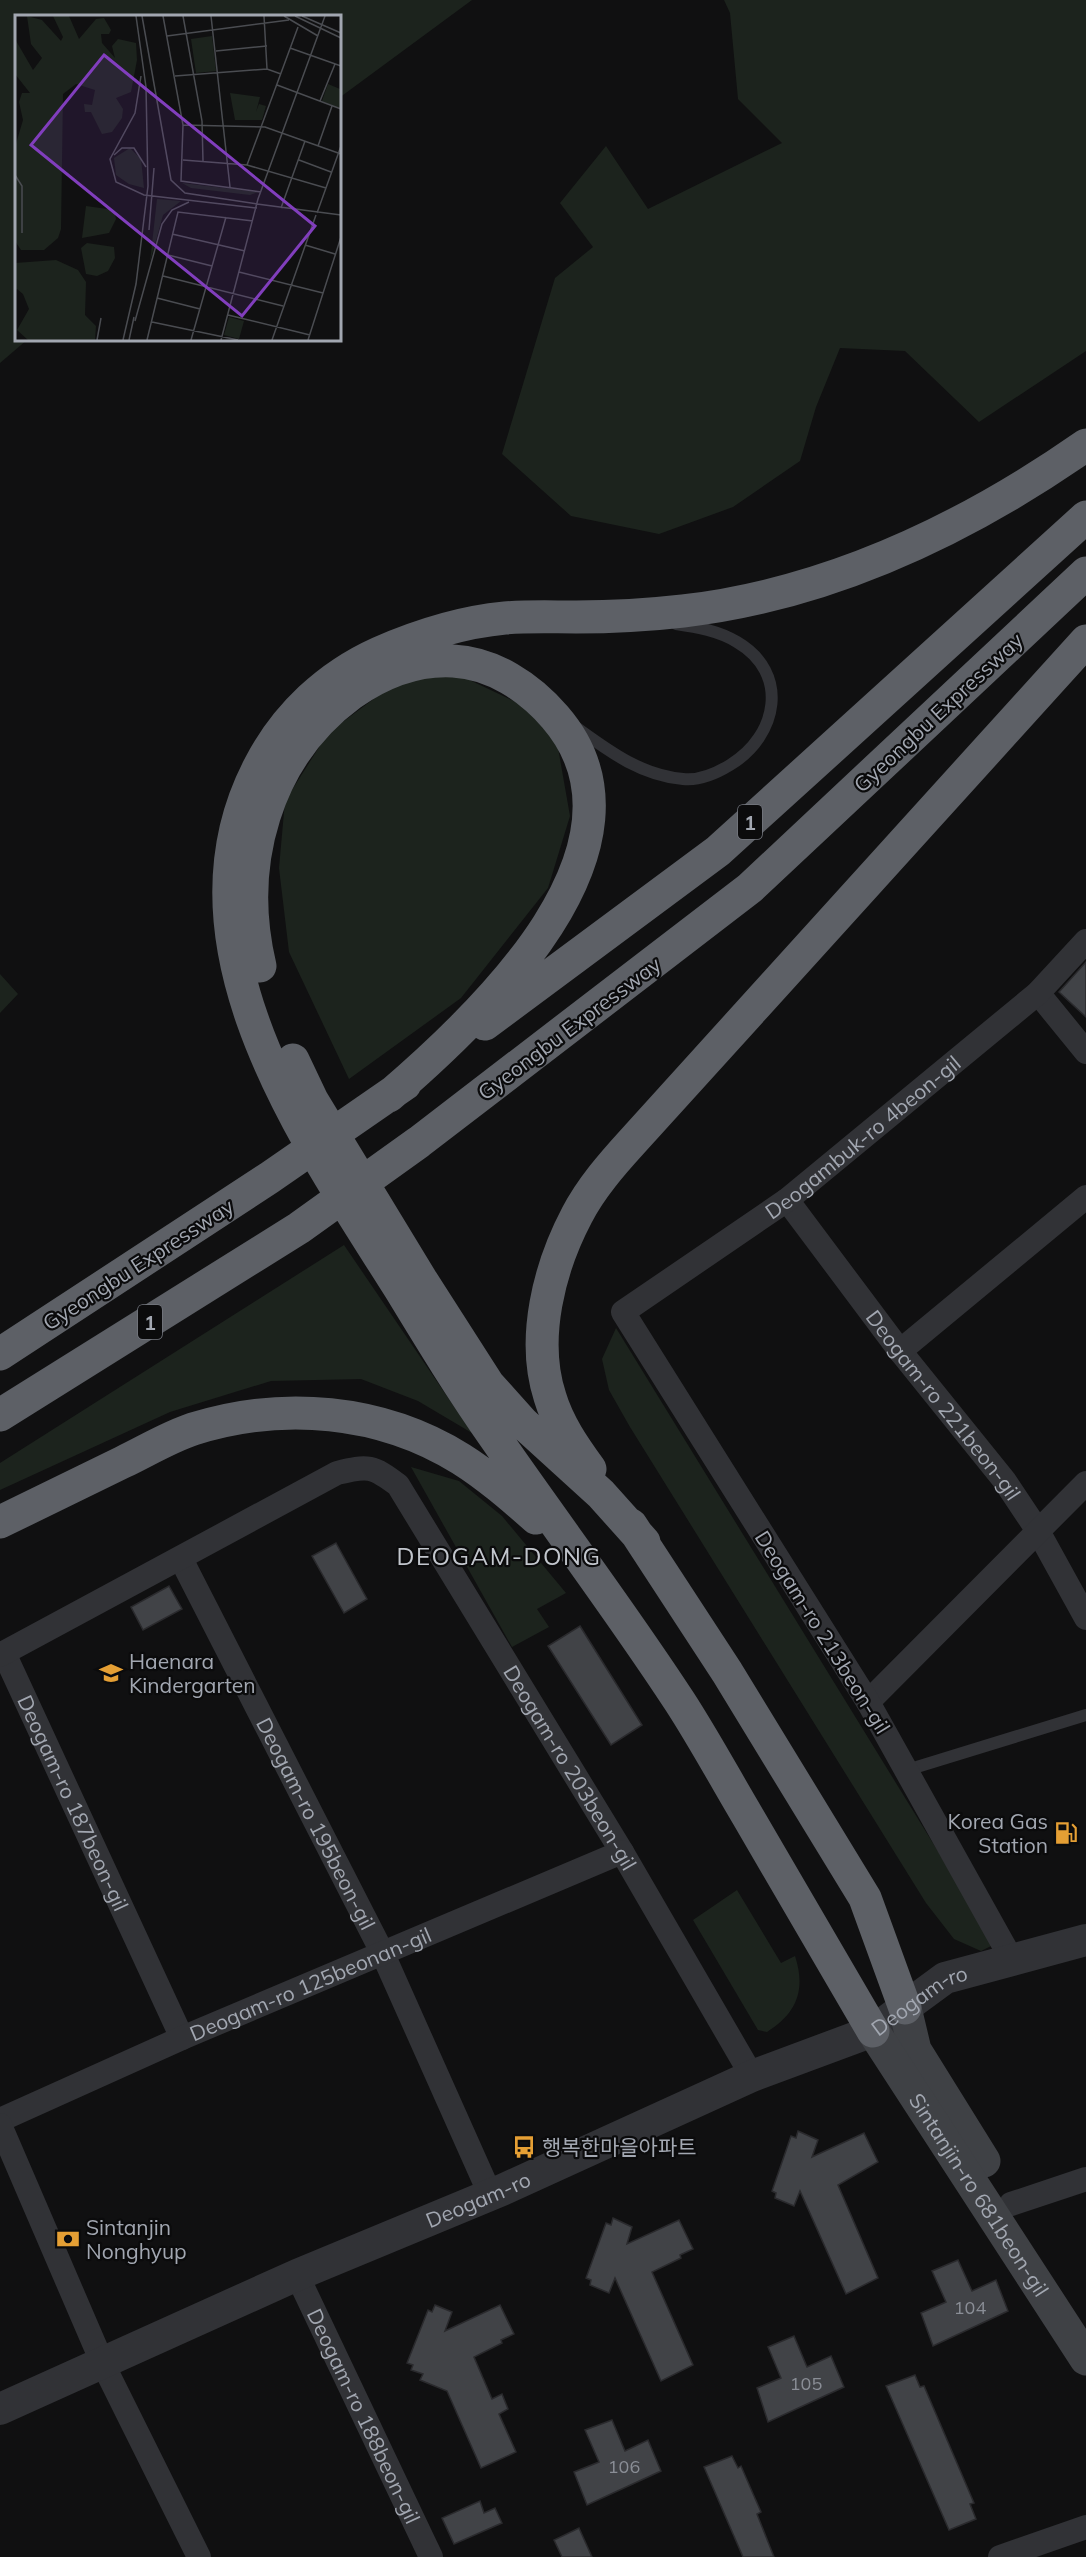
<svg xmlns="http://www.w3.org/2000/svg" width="1086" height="2557" viewBox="0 0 1086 2557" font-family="Mulish,'Noto Sans KR',sans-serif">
	<rect width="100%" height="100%" fill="#101011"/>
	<!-- green -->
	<path fill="#1c231d" d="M 0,0 L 472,0 L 339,98 L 339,16 L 16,16 L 16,339 L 28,339 L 0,363 Z
		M 724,0 L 1086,0 L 1086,351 L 979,422 L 905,351 L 840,348 L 816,407 L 800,461 L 733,507 L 659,534 L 571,516 L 502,454 L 555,278 L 593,247 L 560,203 L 606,146 L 648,209 L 782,143 L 738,99 L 730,13 Z
		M 457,674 L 520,704 L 557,742 L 570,816 L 548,888 L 461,998 L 349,1079 L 289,952 L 279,868 L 285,801 L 328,733 L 395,683 Z
		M 0,974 L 18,994 L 0,1013 Z
		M 344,1245 L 472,1433 L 418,1401 L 361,1379 L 271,1381 L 170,1412 L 0,1490 L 0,1463 Z
		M 616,1328 L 995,1944 L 981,1951 L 954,1939 L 926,1903 L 630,1427 L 609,1390 L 602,1359 Z
		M 411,1467 L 459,1481 L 502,1516 L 566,1593 L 537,1609 L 549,1627 L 512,1647 Z
		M 737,1890 L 781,1963 L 795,1956 C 806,1990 797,2013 767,2032 L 758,2030 L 693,1920 Z"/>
	<!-- building -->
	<path fill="#414347" stroke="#2a2a2d" stroke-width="1.5" d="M 1086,962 L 1086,1017 L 1059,992 Z
		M 336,1543 L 367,1599 L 344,1613 L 312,1556 Z
		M 169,1586 L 182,1609 L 143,1630 L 131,1607 Z
		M 580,1626 L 642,1725 L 611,1745 L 548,1646 Z
		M 798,2131 L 818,2140 L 812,2157 L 864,2133 L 878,2162 L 838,2185 L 878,2278 L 846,2294 L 800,2191 L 794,2206 L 775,2198 L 776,2193 L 772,2191 L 791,2136 L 796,2138 Z
		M 613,2218 L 632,2227 L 627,2244 L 679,2220 L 693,2249 L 680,2255 L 681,2258 L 652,2272 L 693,2365 L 661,2381 L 615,2278 L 609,2293 L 590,2285 L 591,2280 L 586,2278 L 606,2223 L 611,2225 Z
		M 958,2260 L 972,2291 L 996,2280 L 1008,2311 L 933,2346 L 921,2313 L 946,2302 L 932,2271 Z
		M 435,2305 L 452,2312 L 445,2331 L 500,2305 L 514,2334 L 501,2340 L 502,2343 L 474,2357 L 492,2399 L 502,2394 L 508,2409 L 499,2414 L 516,2452 L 481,2468 L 447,2391 L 420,2380 L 423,2374 L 411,2370 L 413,2365 L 407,2363 L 428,2310 L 432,2312 Z
		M 794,2336 L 807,2367 L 831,2356 L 844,2387 L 768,2422 L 757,2388 L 781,2378 L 768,2347 Z
		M 915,2375 L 920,2387 L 924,2386 L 974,2503 L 970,2504 L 976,2519 L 949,2530 L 886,2386 Z
		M 612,2420 L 625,2451 L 648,2440 L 661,2471 L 587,2505 L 574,2472 L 599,2462 L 585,2430 Z
		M 732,2456 L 738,2468 L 741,2466 L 754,2496 L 761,2512 L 757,2514 L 774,2557 L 743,2557 L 704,2467 Z
		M 480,2501 L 484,2513 L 495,2508 L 502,2523 L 454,2544 L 442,2518 Z
		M 579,2528 L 592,2557 L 562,2557 L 554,2540 Z"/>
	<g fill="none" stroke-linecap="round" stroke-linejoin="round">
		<!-- service -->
		<path stroke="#313236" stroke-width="12" d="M 570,723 C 605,748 638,775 683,779 C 700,781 717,773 730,765 C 778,736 790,673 737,642 C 719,631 697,627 676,624
			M 907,1770 L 1086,1715"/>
		<!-- minor -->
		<g stroke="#313236" stroke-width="24">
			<path d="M 1038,993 L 1086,1052"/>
			<path id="s1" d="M 787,1200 L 900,1351 L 1004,1480 L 1038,1531 L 1086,1618"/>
			<path d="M 900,1351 L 1086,1197"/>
			<path id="s2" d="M 181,1559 L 382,1952 L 490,2194"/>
			<path id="s3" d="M 4,1653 L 182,2038"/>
			<path id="s4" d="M 0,1655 L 337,1473 C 368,1465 373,1466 398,1485 L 622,1852 L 752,2076"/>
			<path d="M 868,1702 L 1086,1483"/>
			<path id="s5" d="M 1012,1960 L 868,1702 L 623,1312 L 787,1200 L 1038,993 L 1086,941"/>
			<path id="s6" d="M 0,2120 L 182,2038 L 622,1852"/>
			<path d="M 0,2125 L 102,2362 L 199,2557"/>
			<path d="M 1011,2204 L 1086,2179"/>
			<path id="s7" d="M 297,2275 L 431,2557"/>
			<path d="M 1000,2557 L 1086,2527"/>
		</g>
		<!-- tertiary -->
		<path stroke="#313236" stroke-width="32" id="s8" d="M 0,2409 L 297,2275 L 502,2190 L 752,2076 L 873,2031 L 945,1978 L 1086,1940"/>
		<!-- secondary -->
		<g stroke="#3f4145" stroke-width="33">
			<path d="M 905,2008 L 915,2050 L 984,2161"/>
			<path id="s9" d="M 873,2031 L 1086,2359"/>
		</g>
		<!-- motorway -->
		<path stroke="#5d6066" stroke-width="33" d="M 260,966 C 236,865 265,757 351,694 C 381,673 415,659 453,661 C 493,663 529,687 555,717 C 666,845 480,1018 389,1096
			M 485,1024 L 718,851 L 1086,517
			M 293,1060 L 312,1100 L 422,1281 L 488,1384 L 523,1423 L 601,1494 L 644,1542
			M 0,1354 L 269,1178 L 405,1084
			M 0,1415 L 299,1228 L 419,1142 L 750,888 L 1086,573
			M 590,1469 C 574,1447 558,1424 550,1397 C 531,1339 549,1268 577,1215 C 591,1188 612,1164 632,1142 L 1086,641
			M 0,1522 C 41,1502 82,1482 123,1462 C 146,1451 169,1437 193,1429 C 282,1401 381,1409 461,1459 C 488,1476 512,1497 536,1518
			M 631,1525 L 727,1672 L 865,1898 L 905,2008
			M 873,2031 C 831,1959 789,1887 747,1815 C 725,1778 704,1739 680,1702 C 622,1613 557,1527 496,1439 C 462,1391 431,1340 400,1289 C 307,1141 165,944 260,765 C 286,715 328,676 379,653 C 418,636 462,622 505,618 C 528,616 552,617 576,617 C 612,617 648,615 683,611 C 829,594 967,528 1086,445"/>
	</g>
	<!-- icons -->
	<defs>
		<g id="school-bare" transform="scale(1.8)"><path d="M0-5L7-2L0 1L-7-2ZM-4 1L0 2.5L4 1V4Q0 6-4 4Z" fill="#e59f34" stroke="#0b0b0c" stroke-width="2.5" paint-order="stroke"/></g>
		<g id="fuel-bare" transform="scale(1.8)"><path d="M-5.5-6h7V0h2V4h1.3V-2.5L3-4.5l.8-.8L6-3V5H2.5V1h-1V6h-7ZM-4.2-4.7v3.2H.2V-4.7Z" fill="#e59f34" stroke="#0b0b0c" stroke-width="2.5" paint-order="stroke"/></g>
		<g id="bus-bare" transform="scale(1.8)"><path d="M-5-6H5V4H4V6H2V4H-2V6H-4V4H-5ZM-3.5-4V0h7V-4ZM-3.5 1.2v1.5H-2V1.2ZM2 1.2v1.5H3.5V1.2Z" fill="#e59f34" stroke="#0b0b0c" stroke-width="2.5" paint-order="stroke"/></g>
		<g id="bank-bare" transform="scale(1.8)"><path d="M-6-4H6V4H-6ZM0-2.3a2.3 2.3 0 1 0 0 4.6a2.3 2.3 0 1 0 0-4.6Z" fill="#e59f34" stroke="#0b0b0c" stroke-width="2.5" paint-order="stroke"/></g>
	</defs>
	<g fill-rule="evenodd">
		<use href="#school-bare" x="111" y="1673"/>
		<use href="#fuel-bare" x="1066" y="1833"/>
		<use href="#bus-bare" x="524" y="2147"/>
		<use href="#bank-bare" x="68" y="2239"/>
	</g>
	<g text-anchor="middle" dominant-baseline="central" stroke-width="4.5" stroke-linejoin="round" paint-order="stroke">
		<!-- number labels -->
		<g font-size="18" fill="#8a8e96">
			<text x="970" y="2307">104</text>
			<text x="806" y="2383">105</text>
			<text x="624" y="2466">106</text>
		</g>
		<!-- shield labels -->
		<g fill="#0b0b0c" stroke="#757880" stroke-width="1.5">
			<rect x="738" y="805" width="24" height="34" rx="4.5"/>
			<rect x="138" y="1305" width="24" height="34" rx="4.5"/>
		</g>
		<g font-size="20" font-weight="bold" fill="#a2a7b1">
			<text x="750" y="822">1</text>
			<text x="150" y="1322">1</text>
		</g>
		<!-- street labels -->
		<g font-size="21" fill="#a2a7b1" stroke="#0b0b0c">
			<text transform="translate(938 712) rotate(-43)">Gyeongbu Expressway</text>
			<text transform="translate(569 1028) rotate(-37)">Gyeongbu Expressway</text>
			<text stroke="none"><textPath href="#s5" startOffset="1053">Deogambuk-ro 4beon-gil</textPath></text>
			<text transform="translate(138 1264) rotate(-33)">Gyeongbu Expressway</text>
			<text stroke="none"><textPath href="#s1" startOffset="258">Deogam-ro 221beon-gil</textPath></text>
			<text transform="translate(823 1632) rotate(58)">Deogam-ro 213beon-gil</text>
			<text stroke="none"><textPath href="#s4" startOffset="780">Deogam-ro 203beon-gil</textPath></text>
			<text stroke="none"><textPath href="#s3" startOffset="165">Deogam-ro 187beon-gil</textPath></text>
			<text stroke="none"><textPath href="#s2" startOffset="297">Deogam-ro 195beon-gil</textPath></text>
			<text stroke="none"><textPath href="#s6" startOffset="339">Deogam-ro 125beonan-gil</textPath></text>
			<text stroke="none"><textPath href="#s8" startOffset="1008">Deogam-ro</textPath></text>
			<text stroke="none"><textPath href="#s9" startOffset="195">Sintanjin-ro 681beon-gil</textPath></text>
			<text stroke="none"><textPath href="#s8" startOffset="522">Deogam-ro</textPath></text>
			<text stroke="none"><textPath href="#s7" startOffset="156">Deogam-ro 188beon-gil</textPath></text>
		</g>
		<!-- poi labels -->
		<g font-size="21" fill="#a2a7b1" stroke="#0b0b0c" text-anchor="start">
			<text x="129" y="1661">Haenara<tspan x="129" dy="24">Kindergarten</tspan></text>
			<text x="1048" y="1821" text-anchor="end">Korea Gas<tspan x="1048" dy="24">Station</tspan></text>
			<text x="542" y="2147">행복한마을아파트</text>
			<text x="86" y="2227">Sintanjin<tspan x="86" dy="24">Nonghyup</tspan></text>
		</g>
		<!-- quarter labels -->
		<g font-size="24" letter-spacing="1.5" fill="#c2c6cd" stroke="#0b0b0c">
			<text x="499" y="1556">DEOGAM-DONG</text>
		</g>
	</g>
	<!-- overview -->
	<g transform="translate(15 15)">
		<rect width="326" height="326" fill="#101011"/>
		<path d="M 12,1 L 27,5 L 46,26 L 48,22 L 38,1 L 54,1 L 64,24 L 81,4 L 89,3 L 96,15 L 94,19 L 86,19 L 87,28 L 100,43 L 97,31 L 103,24 L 121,28 L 122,45 L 116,77 L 101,83 L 108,94 L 107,103 L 97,117 L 87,119 L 76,97 L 70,97 L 69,89 L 77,90 L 80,75 L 61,69 L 48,79 L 46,214 L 43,223 L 29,235 L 6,235 L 0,226 L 0,132 L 8,105 L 4,87 L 7,78 L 15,78 L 0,59 L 0,24 L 18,55 L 27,43 L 16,29 ZM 197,21 L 201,56 L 181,58 L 176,24 ZM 313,69 L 325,74 L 325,93 L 307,86 ZM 215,78 L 245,82 L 241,97 L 244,89 L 251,91 L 247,105 L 220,105 ZM 115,133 L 126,144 L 129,173 L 114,169 L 101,160 L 99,143 ZM 167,168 L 243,177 L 235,180 L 176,173 ZM 142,184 L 166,186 L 148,200 L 135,247 ZM 71,191 L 99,195 L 101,204 L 94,218 L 67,223 ZM 72,228 L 99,232 L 100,243 L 93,256 L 82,261 L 71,259 L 66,233 ZM 41,245 L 63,255 L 71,267 L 70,300 L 81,311 L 80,325 L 13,325 L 2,315 L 14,294 L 8,279 L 2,274 L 0,276 L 0,248 ZM 214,302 L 229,306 L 224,324 L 209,320 Z" fill="#1c231d"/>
		<path fill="none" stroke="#4a4c51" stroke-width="1.5" d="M 127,1 L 156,165 L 170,178 L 242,189M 148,1 L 168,110 L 166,166 L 246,177M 168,1 L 187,106 L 188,146M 196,1 L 215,172M 249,1 L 252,54M 269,1 L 303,21M 280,1 L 326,23M 287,1 L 326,18M 152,21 L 274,5M 275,33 L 326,51M 201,36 L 252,31M 126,61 L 120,98 L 95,144 L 101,167 L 129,180 L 242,193M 160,61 L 252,54 L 266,59M 262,70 L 326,94M 305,86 L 320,49M 168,110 L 250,112 L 326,139M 303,131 L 317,91M 99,140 L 107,133 L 119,133 L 131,152M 168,145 L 232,150 L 311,173M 284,145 L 316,157M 232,150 L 283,12M 0,160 L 7,171 L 7,218M 242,189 L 326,200M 266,193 L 290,126M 302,198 L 326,131M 134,215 L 139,153M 157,219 L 230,236M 290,230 L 320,239M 153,240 L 197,251M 224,257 L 308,278M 148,261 L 268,291M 142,283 L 185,294M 213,300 L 295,320M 120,306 L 147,209 L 157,195 L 174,187M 137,307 L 223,325M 82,325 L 86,303M 108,325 L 121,269 L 133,171 L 131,72 L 121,1M 114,325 L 119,302M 132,325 L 163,197 L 238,206M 176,325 L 211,202M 206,325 L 243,184 L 310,1M 257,325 L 301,200M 293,325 L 326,222"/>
		<path fill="#813ebd" fill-opacity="0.15" stroke="#813ebd" stroke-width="3" d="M 89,40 L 300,211 L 227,301 L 16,130 Z"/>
		<rect width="326" height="326" fill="none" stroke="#a2a7b1" stroke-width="3"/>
	</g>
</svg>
